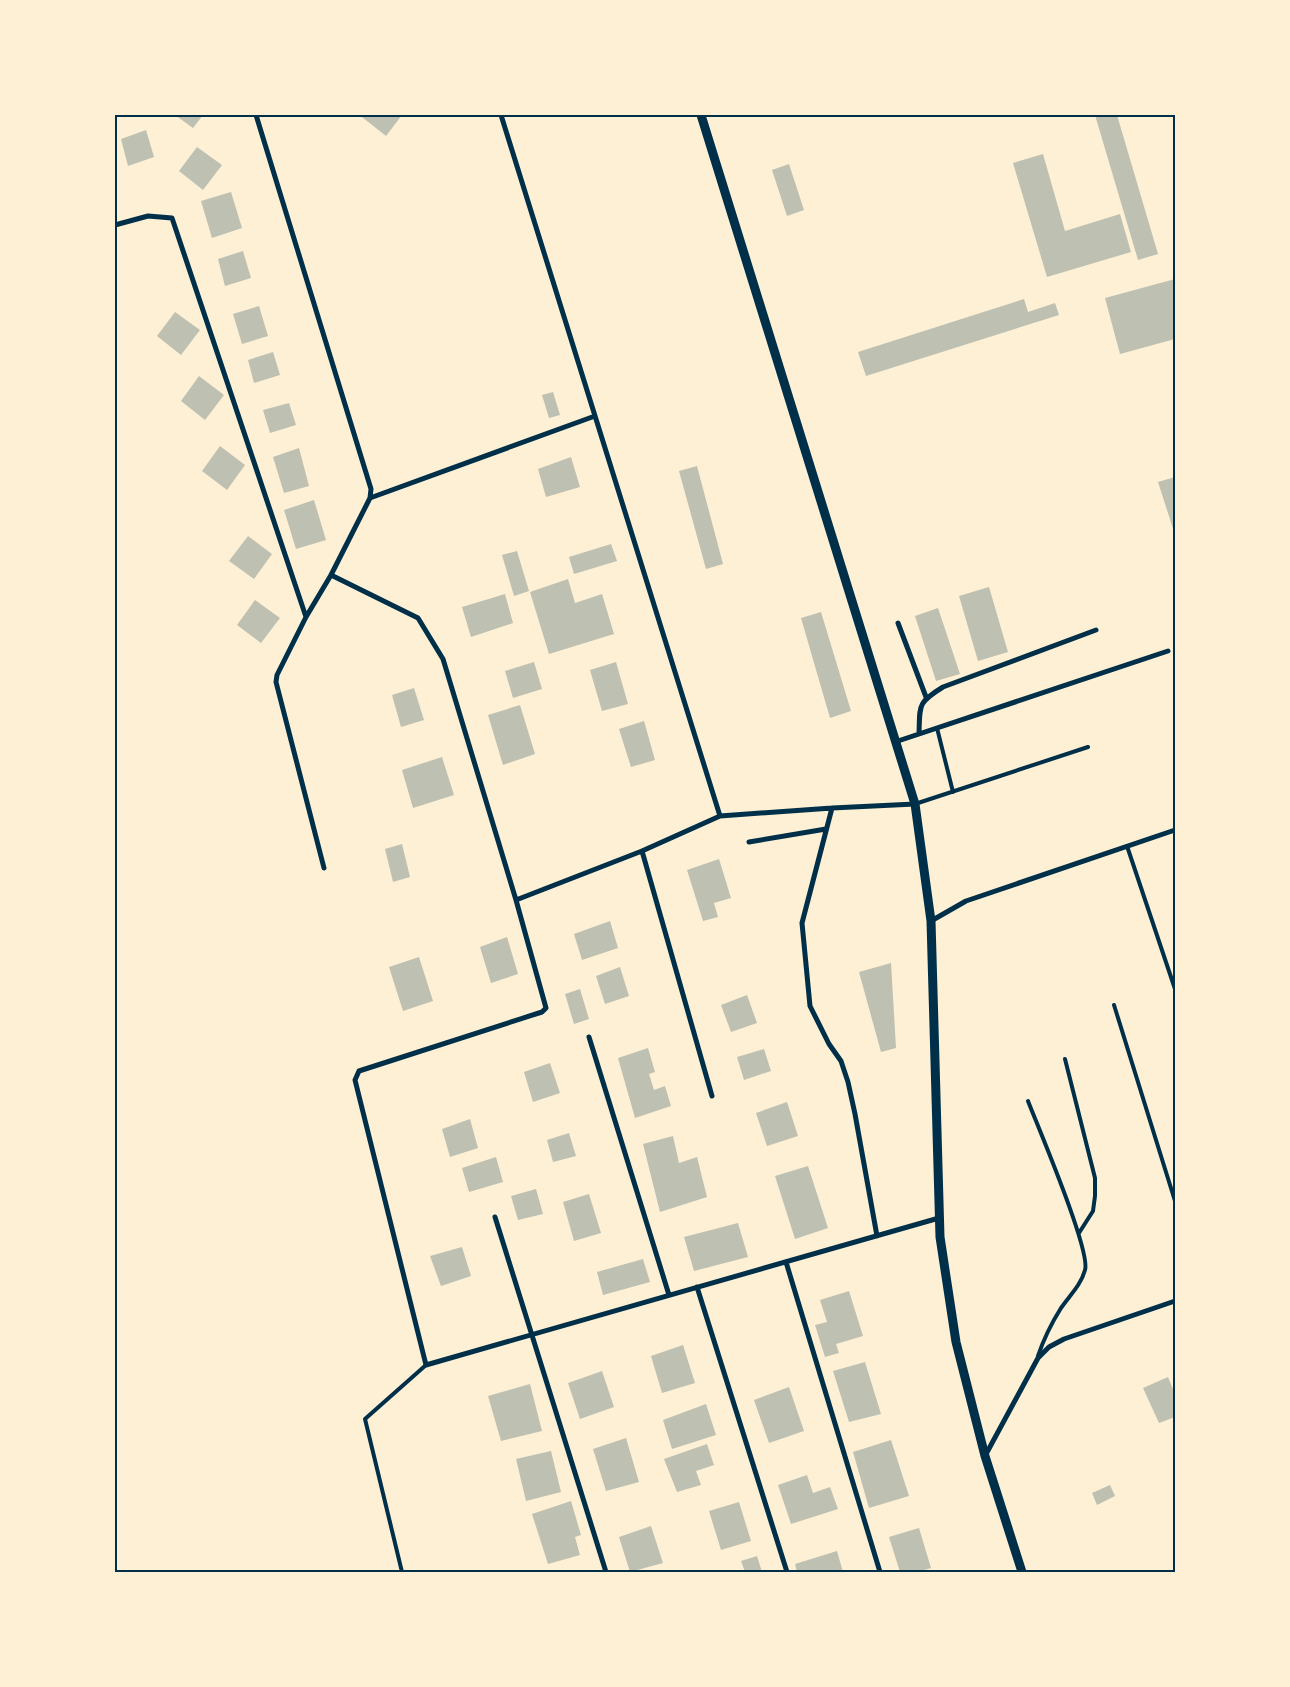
<svg xmlns="http://www.w3.org/2000/svg" width="1290" height="1687" viewBox="0 0 1290 1687" font-family="'Work Sans',sans-serif">
	<rect width="100%" height="100%" fill="#fdf0d5"/>
	<!-- building -->
	<path fill="#bec0b2" d="M 175,115 L 203,115 L 193,128 Z
		M 363,115 L 402,115 L 386,136 L 362,117 Z
		M 1095,115 L 1117,115 L 1158,254 L 1138,260 Z
		M 146,130 L 154,157 L 128,166 L 121,139 Z
		M 197,147 L 222,165 L 203,190 L 179,171 Z
		M 1043,154 L 1065,231 L 1120,214 L 1131,252 L 1047,277 L 1013,163 Z
		M 789,164 L 804,210 L 787,216 L 772,170 Z
		M 231,192 L 242,228 L 212,238 L 201,201 Z
		M 243,251 L 251,278 L 225,286 L 218,259 Z
		M 1175,279 L 1175,339 L 1120,354 L 1105,298 Z
		M 1024,299 L 1028,312 L 1055,303 L 1059,315 L 866,376 L 858,352 Z
		M 259,306 L 268,336 L 242,344 L 233,314 Z
		M 175,312 L 200,330 L 181,355 L 157,336 Z
		M 273,352 L 280,375 L 254,383 L 248,360 Z
		M 199,376 L 224,395 L 205,420 L 181,401 Z
		M 553,392 L 560,415 L 549,418 L 542,395 Z
		M 289,403 L 296,425 L 270,433 L 263,410 Z
		M 220,446 L 245,465 L 227,490 L 202,471 Z
		M 299,448 L 309,486 L 284,493 L 273,457 Z
		M 571,457 L 580,487 L 546,497 L 538,469 Z
		M 697,466 L 723,564 L 706,569 L 679,471 Z
		M 1175,477 L 1175,535 L 1158,482 Z
		M 314,500 L 326,540 L 296,549 L 284,510 Z
		M 248,536 L 272,554 L 254,579 L 229,561 Z
		M 611,544 L 617,561 L 574,574 L 569,557 Z
		M 517,551 L 529,591 L 514,596 L 502,555 Z
		M 568,579 L 575,603 L 602,594 L 614,634 L 549,654 L 530,592 Z
		M 989,587 L 1008,652 L 978,661 L 959,596 Z
		M 505,594 L 513,623 L 471,637 L 462,607 Z
		M 255,600 L 280,618 L 261,643 L 237,625 Z
		M 938,608 L 960,674 L 936,681 L 915,616 Z
		M 821,612 L 851,711 L 830,718 L 801,618 Z
		M 534,662 L 542,689 L 513,698 L 505,671 Z
		M 616,662 L 628,704 L 602,711 L 590,670 Z
		M 414,688 L 424,720 L 401,727 L 392,695 Z
		M 520,705 L 535,754 L 503,765 L 488,715 Z
		M 644,721 L 655,760 L 631,767 L 619,729 Z
		M 442,757 L 454,795 L 413,808 L 402,770 Z
		M 402,844 L 410,877 L 393,882 L 385,849 Z
		M 719,859 L 731,898 L 714,903 L 718,917 L 703,921 L 687,870 Z
		M 610,921 L 618,948 L 582,960 L 574,934 Z
		M 507,937 L 518,974 L 491,983 L 480,947 Z
		M 419,957 L 433,1001 L 403,1011 L 389,967 Z
		M 891,963 L 896,1048 L 881,1052 L 859,972 Z
		M 620,967 L 629,996 L 605,1004 L 596,976 Z
		M 580,989 L 589,1019 L 574,1024 L 565,994 Z
		M 747,995 L 757,1023 L 731,1032 L 721,1005 Z
		M 648,1048 L 655,1072 L 649,1074 L 654,1090 L 665,1086 L 671,1106 L 635,1118 L 618,1058 Z
		M 764,1049 L 771,1071 L 744,1080 L 737,1057 Z
		M 550,1063 L 560,1093 L 533,1102 L 524,1072 Z
		M 787,1102 L 798,1136 L 767,1146 L 756,1113 Z
		M 470,1119 L 478,1148 L 450,1157 L 442,1129 Z
		M 569,1133 L 576,1156 L 553,1162 L 547,1140 Z
		M 673,1136 L 679,1163 L 697,1157 L 707,1197 L 660,1212 L 643,1144 Z
		M 496,1157 L 503,1182 L 469,1192 L 462,1168 Z
		M 808,1166 L 828,1228 L 795,1239 L 775,1176 Z
		M 536,1189 L 543,1214 L 518,1220 L 511,1196 Z
		M 589,1194 L 601,1233 L 574,1241 L 563,1202 Z
		M 738,1223 L 748,1257 L 694,1271 L 684,1237 Z
		M 462,1247 L 471,1276 L 441,1286 L 430,1256 Z
		M 643,1259 L 650,1282 L 603,1295 L 597,1272 Z
		M 849,1291 L 863,1336 L 836,1344 L 839,1353 L 825,1357 L 815,1325 L 827,1322 L 820,1300 Z
		M 683,1345 L 695,1383 L 662,1393 L 651,1356 Z
		M 865,1362 L 881,1414 L 849,1422 L 833,1371 Z
		M 602,1371 L 614,1407 L 580,1419 L 568,1383 Z
		M 1168,1377 L 1175,1394 L 1175,1417 L 1159,1423 L 1143,1388 Z
		M 530,1384 L 542,1431 L 501,1441 L 488,1396 Z
		M 789,1387 L 804,1431 L 769,1443 L 754,1400 Z
		M 706,1404 L 716,1435 L 672,1449 L 663,1420 Z
		M 626,1438 L 639,1482 L 606,1491 L 593,1449 Z
		M 891,1440 L 909,1496 L 869,1508 L 853,1452 Z
		M 707,1444 L 714,1465 L 696,1471 L 701,1485 L 677,1492 L 664,1459 Z
		M 551,1451 L 561,1492 L 526,1501 L 516,1459 Z
		M 807,1475 L 813,1493 L 830,1487 L 838,1509 L 791,1524 L 778,1485 Z
		M 1110,1485 L 1115,1496 L 1097,1505 L 1092,1493 Z
		M 571,1501 L 581,1535 L 575,1537 L 580,1555 L 548,1564 L 532,1514 Z
		M 739,1502 L 751,1541 L 721,1550 L 709,1511 Z
		M 651,1526 L 663,1563 L 630,1572 L 619,1537 Z
		M 919,1528 L 931,1568 L 918,1572 L 900,1572 L 889,1537 Z
		M 837,1551 L 843,1572 L 797,1572 L 795,1564 Z
		M 757,1556 L 762,1572 L 745,1572 L 741,1561 Z"/>
	<g fill="none" stroke-linecap="round" stroke-linejoin="round">
		<!-- service -->
		<path stroke="#003049" stroke-width="4" d="M 937,728 L 953,792
			M 915,804 L 1088,747
			M 1127,846 L 1175,989
			M 1114,1005 L 1175,1201
			M 1065,1059 L 1095,1178 L 1095,1196 L 1093,1211 L 1079,1233
			M 1028,1101 C 1038,1127 1091,1251 1085,1270 C 1081,1285 1070,1295 1061,1308 C 1051,1324 1044,1338 1038,1356
			M 402,1572 L 365,1419 L 426,1365"/>
		<!-- minor -->
		<path stroke="#003049" stroke-width="5" d="M 256,115 L 371,489 L 370,498
			M 501,115 L 720,816
			M 115,225 L 148,216 L 172,218 L 306,617
			M 331,575 L 370,498 L 595,416
			M 898,623 L 926,697
			M 919,734 C 920,705 917,703 943,687 L 1096,630
			M 895,742 L 1168,651
			M 832,808 L 802,923 L 810,1006 L 829,1044 L 841,1061 L 848,1082 L 855,1114 L 877,1236
			M 749,842 L 826,829
			M 642,851 L 712,1096
			M 324,868 L 276,682 L 277,675 L 306,617 L 331,575 L 418,618 L 443,659 L 516,900 L 642,851 L 720,816 L 832,808 L 915,804
			M 516,900 L 546,1008 L 542,1012 L 359,1071 L 355,1080 L 426,1365 L 939,1218
			M 931,921 L 966,901 L 1175,830
			M 589,1037 L 669,1295
			M 495,1217 L 606,1572
			M 786,1262 L 880,1572
			M 697,1287 L 787,1572
			M 985,1456 L 1038,1358 L 1049,1347 L 1064,1339 L 1175,1301"/>
		<!-- tertiary -->
		<path stroke="#003049" stroke-width="9" d="M 701,115 L 915,804 L 931,921 L 940,1237 L 956,1342 L 985,1456 L 1022,1572"/>
	</g>
	<!-- border -->
	<rect width="1290" height="1687" fill="none" stroke="#fdf0d5" stroke-width="232"/>
	<rect x="116" y="116" width="1058" height="1455" fill="none" stroke="#003049" stroke-width="2"/>
</svg>
